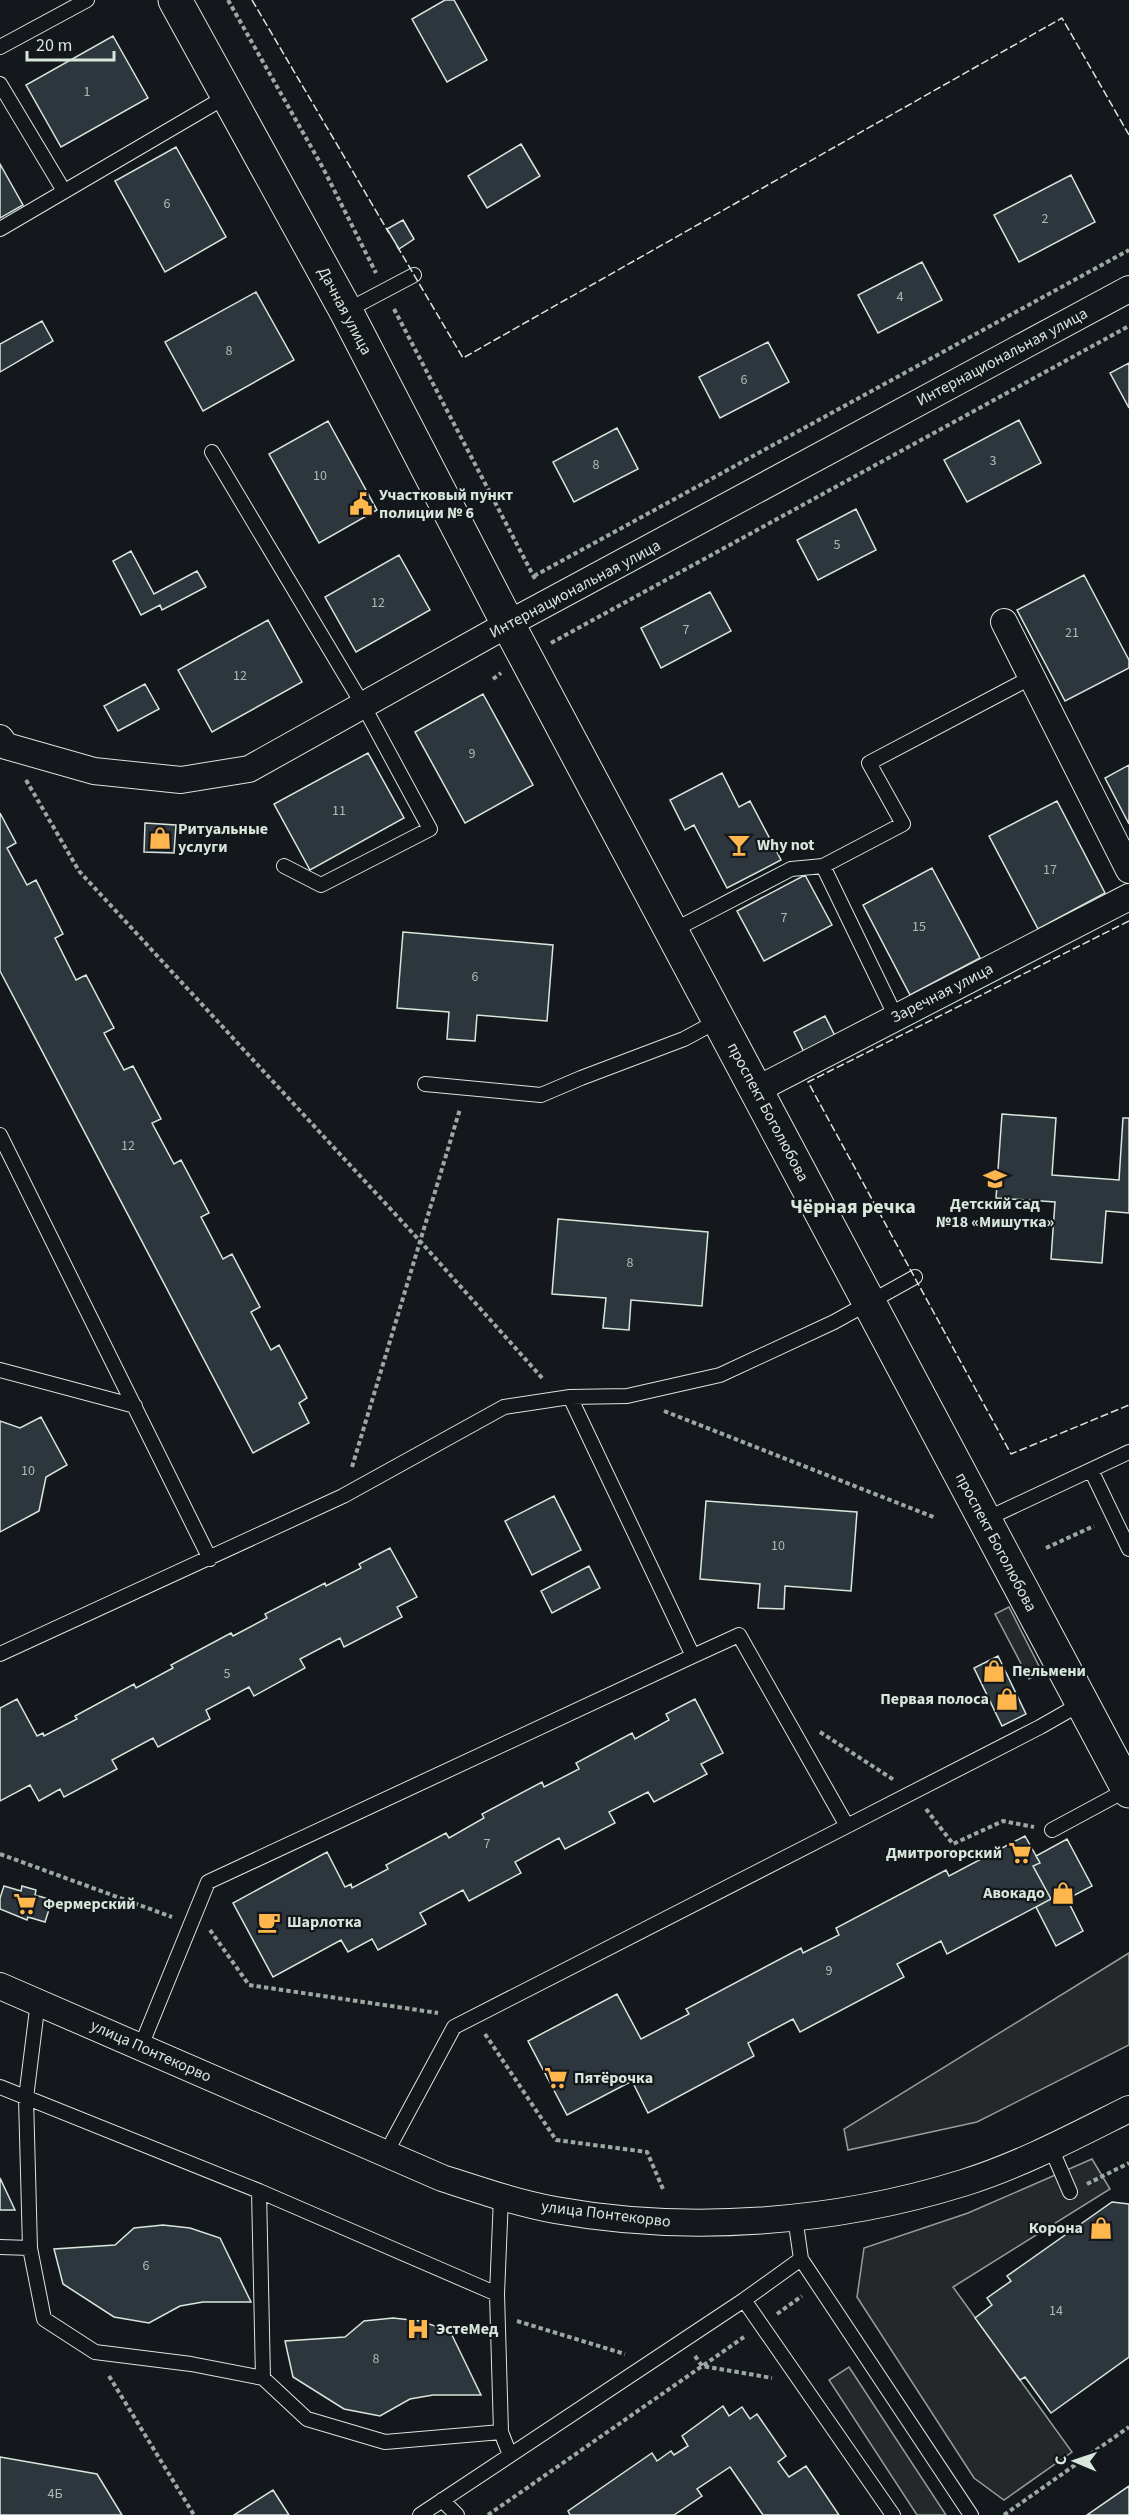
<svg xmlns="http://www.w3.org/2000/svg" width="1129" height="2515" viewBox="0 0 1129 2515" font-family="'Source Sans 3',sans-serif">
	<rect width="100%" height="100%" fill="#14181c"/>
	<!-- parking -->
	<path fill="#24282b" stroke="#939e99" stroke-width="1.5" d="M 1009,1607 L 1042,1672 L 1029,1679 L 995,1614 Z
		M 1129,1953 L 1129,2045 L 977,2122 L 848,2150 L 844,2129 Z
		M 1092,2159 L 1110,2189 L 953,2287 L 1072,2452 L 1004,2500 L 974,2478 L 857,2297 L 864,2248 L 968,2213 Z
		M 849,2367 L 946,2515 L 917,2515 L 829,2380 Z"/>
	<!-- building -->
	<path fill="#2c363c" stroke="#d8e6dc" stroke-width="1.5" d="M 445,0 L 454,0 L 487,60 L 447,82 L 412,19 Z
		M 113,36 L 148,98 L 61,147 L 26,85 Z
		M 521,144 L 540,176 L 487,208 L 468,176 Z
		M 176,147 L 226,237 L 165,272 L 115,181 Z
		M 0,164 L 23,205 L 0,218 Z
		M 1071,175 L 1095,222 L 1019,262 L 994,215 Z
		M 403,220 L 414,239 L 399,249 L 387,229 Z
		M 922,262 L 942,300 L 878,333 L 858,295 Z
		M 256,292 L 294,360 L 203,411 L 165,342 Z
		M 42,321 L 53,341 L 0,372 L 0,344 Z
		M 768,342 L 789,382 L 720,418 L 699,377 Z
		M 1129,363 L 1129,408 L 1110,373 Z
		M 1019,420 L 1041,463 L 967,502 L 944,460 Z
		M 328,421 L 377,510 L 319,543 L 269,454 Z
		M 617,428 L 638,469 L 574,502 L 553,462 Z
		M 856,509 L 876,550 L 818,580 L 797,540 Z
		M 131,551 L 154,594 L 197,571 L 206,587 L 162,610 L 160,605 L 141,615 L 113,561 Z
		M 399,555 L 430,610 L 356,652 L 325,597 Z
		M 1084,575 L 1129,660 L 1129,668 L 1065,701 L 1017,610 Z
		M 710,592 L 731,631 L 661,668 L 641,628 Z
		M 268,620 L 302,682 L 212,732 L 178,670 Z
		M 145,684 L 159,709 L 118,731 L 104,706 Z
		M 483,694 L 533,785 L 465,823 L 415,732 Z
		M 368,753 L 404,818 L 310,870 L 274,804 Z
		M 1129,765 L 1129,824 L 1105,778 Z
		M 722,773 L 739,807 L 750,801 L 781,860 L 727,888 L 694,825 L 685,830 L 670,800 Z
		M 1057,801 L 1105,893 L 1038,929 L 989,836 Z
		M 0,813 L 16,843 L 7,848 L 27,885 L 36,880 L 63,934 L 55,938 L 76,980 L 86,975 L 114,1028 L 104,1033 L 124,1070 L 133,1066 L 161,1119 L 152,1123 L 174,1164 L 181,1160 L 209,1213 L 201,1217 L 223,1259 L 232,1254 L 260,1307 L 251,1312 L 271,1350 L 279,1345 L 307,1398 L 299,1403 L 309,1423 L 253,1453 L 0,971 Z
		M 145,823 L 176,825 L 174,853 L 144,852 Z
		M 932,868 L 980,958 L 910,995 L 863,905 Z
		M 805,875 L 832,925 L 764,961 L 737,911 Z
		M 403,932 L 553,945 L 547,1021 L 477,1015 L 475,1041 L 447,1039 L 449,1012 L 397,1008 Z
		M 825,1016 L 836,1038 L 805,1054 L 794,1032 Z
		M 1002,1114 L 1056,1118 L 1052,1175 L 1119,1180 L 1123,1118 L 1129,1118 L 1129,1213 L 1106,1211 L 1102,1263 L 1051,1259 L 1055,1202 L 996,1198 Z
		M 558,1219 L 708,1232 L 702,1306 L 631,1300 L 629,1330 L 603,1328 L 606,1298 L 552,1294 Z
		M 41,1417 L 67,1465 L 46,1477 L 39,1511 L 0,1532 L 0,1421 L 20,1428 Z
		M 554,1496 L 581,1550 L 532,1575 L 505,1521 Z
		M 706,1501 L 857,1512 L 851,1591 L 785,1586 L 784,1609 L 758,1608 L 760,1584 L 700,1579 Z
		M 390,1548 L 417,1597 L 397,1607 L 402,1617 L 344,1647 L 340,1638 L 300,1659 L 305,1668 L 254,1696 L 249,1687 L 206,1710 L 210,1719 L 158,1747 L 153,1738 L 112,1760 L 117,1769 L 64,1797 L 60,1789 L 39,1801 L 30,1785 L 0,1801 L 0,1708 L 17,1699 L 37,1736 L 43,1733 L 44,1736 L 77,1719 L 75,1716 L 134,1684 L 136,1688 L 173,1668 L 171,1665 L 231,1633 L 233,1636 L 267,1618 L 265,1614 L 325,1583 L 326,1586 L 361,1568 L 359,1564 Z
		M 589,1566 L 600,1588 L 552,1613 L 541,1591 Z
		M 998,1656 L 1026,1714 L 1002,1726 L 974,1668 Z
		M 695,1699 L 723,1753 L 701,1764 L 707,1774 L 654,1802 L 648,1792 L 609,1812 L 615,1823 L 565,1849 L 559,1838 L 515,1862 L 521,1873 L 469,1901 L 463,1890 L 420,1913 L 426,1924 L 378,1950 L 372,1939 L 348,1952 L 341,1940 L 273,1977 L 233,1903 L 327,1852 L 345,1887 L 351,1884 L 352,1888 L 388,1869 L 386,1865 L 446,1833 L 449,1838 L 484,1818 L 482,1814 L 542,1782 L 544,1787 L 579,1769 L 576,1763 L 632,1733 L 635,1739 L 669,1720 L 666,1714 Z
		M 1025,1836 L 1040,1863 L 1033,1866 L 1051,1899 L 947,1954 L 941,1941 L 897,1964 L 904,1977 L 800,2032 L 793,2019 L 748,2043 L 754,2056 L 648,2113 L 632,2081 L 567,2115 L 528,2041 L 617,1994 L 641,2039 L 689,2014 L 686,2009 L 801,1948 L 803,1953 L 839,1935 L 836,1928 L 946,1870 L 949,1876 Z
		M 1067,1839 L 1092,1886 L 1067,1899 L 1083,1931 L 1056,1946 L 1036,1907 L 1051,1899 L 1033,1866 L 1040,1863 L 1036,1856 Z
		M 4,1886 L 21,1891 L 22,1886 L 36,1890 L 35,1895 L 52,1900 L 45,1922 L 28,1917 L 27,1920 L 0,1909 L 0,1898 Z
		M 0,2178 L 15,2210 L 0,2210 Z
		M 1112,2202 L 1129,2204 L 1129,2357 L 1051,2413 L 1025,2377 L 1020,2380 L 975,2318 L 992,2305 L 987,2298 L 1011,2281 L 1007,2276 Z
		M 163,2225 L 190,2228 L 220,2238 L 251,2302 L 203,2302 L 180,2306 L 149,2323 L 114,2317 L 63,2284 L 54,2249 L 115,2245 L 134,2228 Z
		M 393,2318 L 420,2321 L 450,2331 L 481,2395 L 433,2395 L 410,2399 L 380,2416 L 344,2409 L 293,2377 L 285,2341 L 345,2337 L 364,2321 Z
		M 723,2406 L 729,2416 L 742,2407 L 750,2419 L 757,2414 L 786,2456 L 778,2462 L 789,2477 L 806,2466 L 839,2515 L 763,2515 L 730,2467 L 697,2489 L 702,2496 L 674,2515 L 570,2515 L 568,2511 L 652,2453 L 657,2461 L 671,2451 L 674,2455 L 688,2446 L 682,2436 Z
		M 0,2457 L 97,2474 L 122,2515 L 0,2515 Z
		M 1129,2486 L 1129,2515 L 1087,2515 Z
		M 273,2490 L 289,2515 L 234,2515 Z"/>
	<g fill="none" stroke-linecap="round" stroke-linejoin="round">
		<!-- service casing -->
		<g stroke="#d8e6dc" stroke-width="16">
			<path id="service" d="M 0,47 L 87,0
				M 0,84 L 64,191
				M 0,229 L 227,96
				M 346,311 L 414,275
				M 212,452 L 363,705 L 430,829 L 321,885 L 284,866
				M 672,931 L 791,869 L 823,866
				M 896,1017 L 823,866 L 903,824 L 869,763 L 1032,677
				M 425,1084 L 541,1095 L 581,1078 L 684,1039 L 719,1020
				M 0,1135 L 210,1559
				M 0,1370 L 135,1406
				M 1091,1470 L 1129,1549
				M 984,1520 L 1129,1452
				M 0,1654 L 343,1496 L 504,1407 L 570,1397 L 627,1396 L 720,1375 L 834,1322 L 915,1277
				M 847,1826 L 1040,1727 L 1082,1703
				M 1052,1830 L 1128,1789
				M 141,2046 L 208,1882 L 693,1656
				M 0,2087 L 259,2191 L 497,2294
				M 1051,2148 L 1070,2192
				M 385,2155 L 454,2027 L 847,1826 L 739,1635 L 693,1656 L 570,1397
				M 259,2191 L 263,2378
				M 501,2197 L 497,2294 L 501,2432 L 510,2455
				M 795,2217 L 801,2259 L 971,2515
				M 0,2247 L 30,2248 L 44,2319 L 95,2352 L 191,2364 L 263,2378 L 307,2419 L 385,2442 L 501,2432
				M 30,2248 L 26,2098 L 38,2001
				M 744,2300 L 893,2515
				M 442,2500 L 457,2515
				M 420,2515 L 744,2300 L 801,2259"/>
		</g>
		<!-- minor casing -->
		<g stroke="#d8e6dc" stroke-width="28">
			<path id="minor" d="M 1004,622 L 1129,870
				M 0,738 L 6,746 L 94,771 L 181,780 L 249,769 L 508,624 L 1129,289
				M 756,1090 L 1129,897
				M 0,1986 L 442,2178 C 479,2190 517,2203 555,2210 C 688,2234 835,2223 963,2183 C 1021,2165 1075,2136 1129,2109"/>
		</g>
		<!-- secondary casing -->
		<g stroke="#d8e6dc" stroke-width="35">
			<path id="secondary" d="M 175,0 L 346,311 L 508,624 L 1129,1791"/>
		</g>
		<!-- path -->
		<path stroke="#9da8a2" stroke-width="4" stroke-dasharray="4.5 3" stroke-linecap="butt" d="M 228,0 L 323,168 L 376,273
			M 394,309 L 535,579
			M 534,576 L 1129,250
			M 551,643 L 1129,326
			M 493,679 L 501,673
			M 26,780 L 79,871 L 420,1241 L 543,1379
			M 664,1411 L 936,1518
			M 352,1467 L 460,1109
			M 1046,1548 L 1094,1526
			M 820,1732 L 894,1780
			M 926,1809 L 953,1844 L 1003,1821 L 1034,1827
			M 0,1854 L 172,1917
			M 210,1930 L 249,1985 L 438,2013
			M 485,2034 L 556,2140 L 647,2152 L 663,2189
			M 1087,2184 L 1129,2163
			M 777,2314 L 802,2296
			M 517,2321 L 625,2354
			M 695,2356 L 702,2366 L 772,2378
			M 109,2376 L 194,2515
			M 488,2515 L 744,2337
			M 1004,2515 L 1129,2427"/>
		<!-- service -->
		<use href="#service" stroke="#14181c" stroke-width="14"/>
		<!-- minor -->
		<use href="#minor" stroke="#14181c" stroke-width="26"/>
		<!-- secondary -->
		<use href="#secondary" stroke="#14181c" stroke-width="33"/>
		<!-- fence -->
		<path stroke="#d8e6dc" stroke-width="1.5" stroke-dasharray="8 3" stroke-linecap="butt" d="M 252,0 L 389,233
			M 397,246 L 463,358 L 1062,18 L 1129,135
			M 1129,921 L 808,1082 L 1011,1454 L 1129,1405"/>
	</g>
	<!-- icons -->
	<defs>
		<g id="civic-bare" transform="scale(1.8)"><path d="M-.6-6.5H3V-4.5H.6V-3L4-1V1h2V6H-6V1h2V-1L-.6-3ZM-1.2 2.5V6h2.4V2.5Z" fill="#ffb74d" stroke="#14181c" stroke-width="2.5" paint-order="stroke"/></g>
		<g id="shop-bare" transform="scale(1.8)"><path d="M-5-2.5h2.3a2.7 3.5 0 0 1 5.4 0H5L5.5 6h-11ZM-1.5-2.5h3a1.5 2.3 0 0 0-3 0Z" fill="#ffb74d" stroke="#14181c" stroke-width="2.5" paint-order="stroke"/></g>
		<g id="bar-bare" transform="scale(1.8)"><path d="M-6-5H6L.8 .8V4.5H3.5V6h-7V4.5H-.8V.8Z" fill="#ffb74d" stroke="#14181c" stroke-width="2.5" paint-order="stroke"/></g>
		<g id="school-bare" transform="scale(1.8)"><path d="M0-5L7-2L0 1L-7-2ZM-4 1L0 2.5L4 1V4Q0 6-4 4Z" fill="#ffb74d" stroke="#14181c" stroke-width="2.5" paint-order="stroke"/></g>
		<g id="supermarket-bare" transform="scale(1.8)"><path d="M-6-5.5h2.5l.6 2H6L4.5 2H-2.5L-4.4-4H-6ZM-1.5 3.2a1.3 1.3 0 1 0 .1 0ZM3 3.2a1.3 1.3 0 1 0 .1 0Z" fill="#ffb74d" stroke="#14181c" stroke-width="2.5" paint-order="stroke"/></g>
		<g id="cafe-bare" transform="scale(1.8)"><path d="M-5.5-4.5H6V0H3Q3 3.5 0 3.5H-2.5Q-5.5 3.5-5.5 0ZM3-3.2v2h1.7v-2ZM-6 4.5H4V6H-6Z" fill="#ffb74d" stroke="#14181c" stroke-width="2.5" paint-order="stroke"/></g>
		<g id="hospital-bare" transform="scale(1.8)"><path d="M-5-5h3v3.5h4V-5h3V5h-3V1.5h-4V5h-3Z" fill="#ffb74d" stroke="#14181c" stroke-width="2.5" paint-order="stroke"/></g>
	</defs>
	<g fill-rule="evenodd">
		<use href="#civic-bare" x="361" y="504"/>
		<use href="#shop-bare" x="160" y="838"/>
		<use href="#bar-bare" x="739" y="845"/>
		<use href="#school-bare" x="995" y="1179"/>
		<use href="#shop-bare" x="994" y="1671"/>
		<use href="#shop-bare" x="1007" y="1699"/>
		<use href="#supermarket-bare" x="1020" y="1853"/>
		<use href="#shop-bare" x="1063" y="1893"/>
		<use href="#supermarket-bare" x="25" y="1904"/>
		<use href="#cafe-bare" x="269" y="1922"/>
		<use href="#supermarket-bare" x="556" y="2078"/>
		<use href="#shop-bare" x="1101" y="2228"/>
		<use href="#hospital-bare" x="418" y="2329"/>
	</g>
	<g text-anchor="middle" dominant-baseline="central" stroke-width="4.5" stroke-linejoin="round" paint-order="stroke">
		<!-- number labels -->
		<g font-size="14" fill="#adbab4">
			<text x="87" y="92">1</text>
			<text x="167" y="204">6</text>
			<text x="1045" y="219">2</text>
			<text x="900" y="297">4</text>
			<text x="229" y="351">8</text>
			<text x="744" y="380">6</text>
			<text x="993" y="461">3</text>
			<text x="596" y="465">8</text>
			<text x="320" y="476">10</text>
			<text x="837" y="545">5</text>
			<text x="378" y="603">12</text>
			<text x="686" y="630">7</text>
			<text x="1072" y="633">21</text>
			<text x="240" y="676">12</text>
			<text x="472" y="754">9</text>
			<text x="339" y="811">11</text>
			<text x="1050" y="870">17</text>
			<text x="784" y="918">7</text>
			<text x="919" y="927">15</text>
			<text x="475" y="977">6</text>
			<text x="128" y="1146">12</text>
			<text x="630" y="1263">8</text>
			<text x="28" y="1471">10</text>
			<text x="778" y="1546">10</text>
			<text x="227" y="1674">5</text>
			<text x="487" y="1844">7</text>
			<text x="829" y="1971">9</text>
			<text x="146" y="2266">6</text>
			<text x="1056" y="2311">14</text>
			<text x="376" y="2359">8</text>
			<text x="55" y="2494">4Б</text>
		</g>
		<!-- street labels -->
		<g font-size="16" fill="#d8e6dc" stroke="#14181c">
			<text transform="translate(345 311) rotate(62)">Дачная улица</text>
			<text transform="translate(1002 357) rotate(-28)">Интернациональная улица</text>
			<text transform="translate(575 589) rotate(-28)">Интернациональная улица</text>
			<text transform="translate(942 993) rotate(-27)">Заречная улица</text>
			<text transform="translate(768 1112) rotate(62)">проспект Боголюбова</text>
			<text transform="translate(996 1542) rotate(62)">проспект Боголюбова</text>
			<text transform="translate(151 2051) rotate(24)">улица Понтекорво</text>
			<text transform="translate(606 2214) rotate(7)">улица Понтекорво</text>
		</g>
		<!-- poi labels -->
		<g font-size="16" font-weight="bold" fill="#d8e6dc" stroke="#14181c" text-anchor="start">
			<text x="379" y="495">Участковый пункт<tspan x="379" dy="18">полиции № 6</tspan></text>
			<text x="178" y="829">Ритуальные<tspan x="178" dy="18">услуги</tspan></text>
			<text x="757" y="845">Why not</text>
			<text x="995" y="1204" text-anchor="middle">Детский сад<tspan x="995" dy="18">№18 «Мишутка»</tspan></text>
			<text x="1012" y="1671">Пельмени</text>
			<text x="989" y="1699" text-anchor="end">Первая полоса</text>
			<text x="1002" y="1853" text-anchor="end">Дмитрогорский</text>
			<text x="1045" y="1893" text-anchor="end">Авокадо</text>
			<text x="43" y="1904">Фермерский</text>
			<text x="287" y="1922">Шарлотка</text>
			<text x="574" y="2078">Пятёрочка</text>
			<text x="1083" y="2228" text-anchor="end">Корона</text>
			<text x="436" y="2329">ЭстеМед</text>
		</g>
		<!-- quarter labels -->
		<g font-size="20" font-weight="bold" fill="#d8e6dc" stroke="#14181c">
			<text x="853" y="1207">Чёрная речка</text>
		</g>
	</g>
	<!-- north arrow -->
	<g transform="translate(1075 2461) rotate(272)" stroke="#14181c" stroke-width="4.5" paint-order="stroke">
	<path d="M0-4.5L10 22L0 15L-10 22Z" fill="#d8e6dc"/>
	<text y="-9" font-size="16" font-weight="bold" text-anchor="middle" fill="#d8e6dc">С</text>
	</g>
	<!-- scale -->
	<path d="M27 51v9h87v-9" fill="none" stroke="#d8e6dc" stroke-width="3"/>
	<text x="36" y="51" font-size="18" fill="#d8e6dc" stroke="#14181c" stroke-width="4.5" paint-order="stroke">20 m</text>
</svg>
